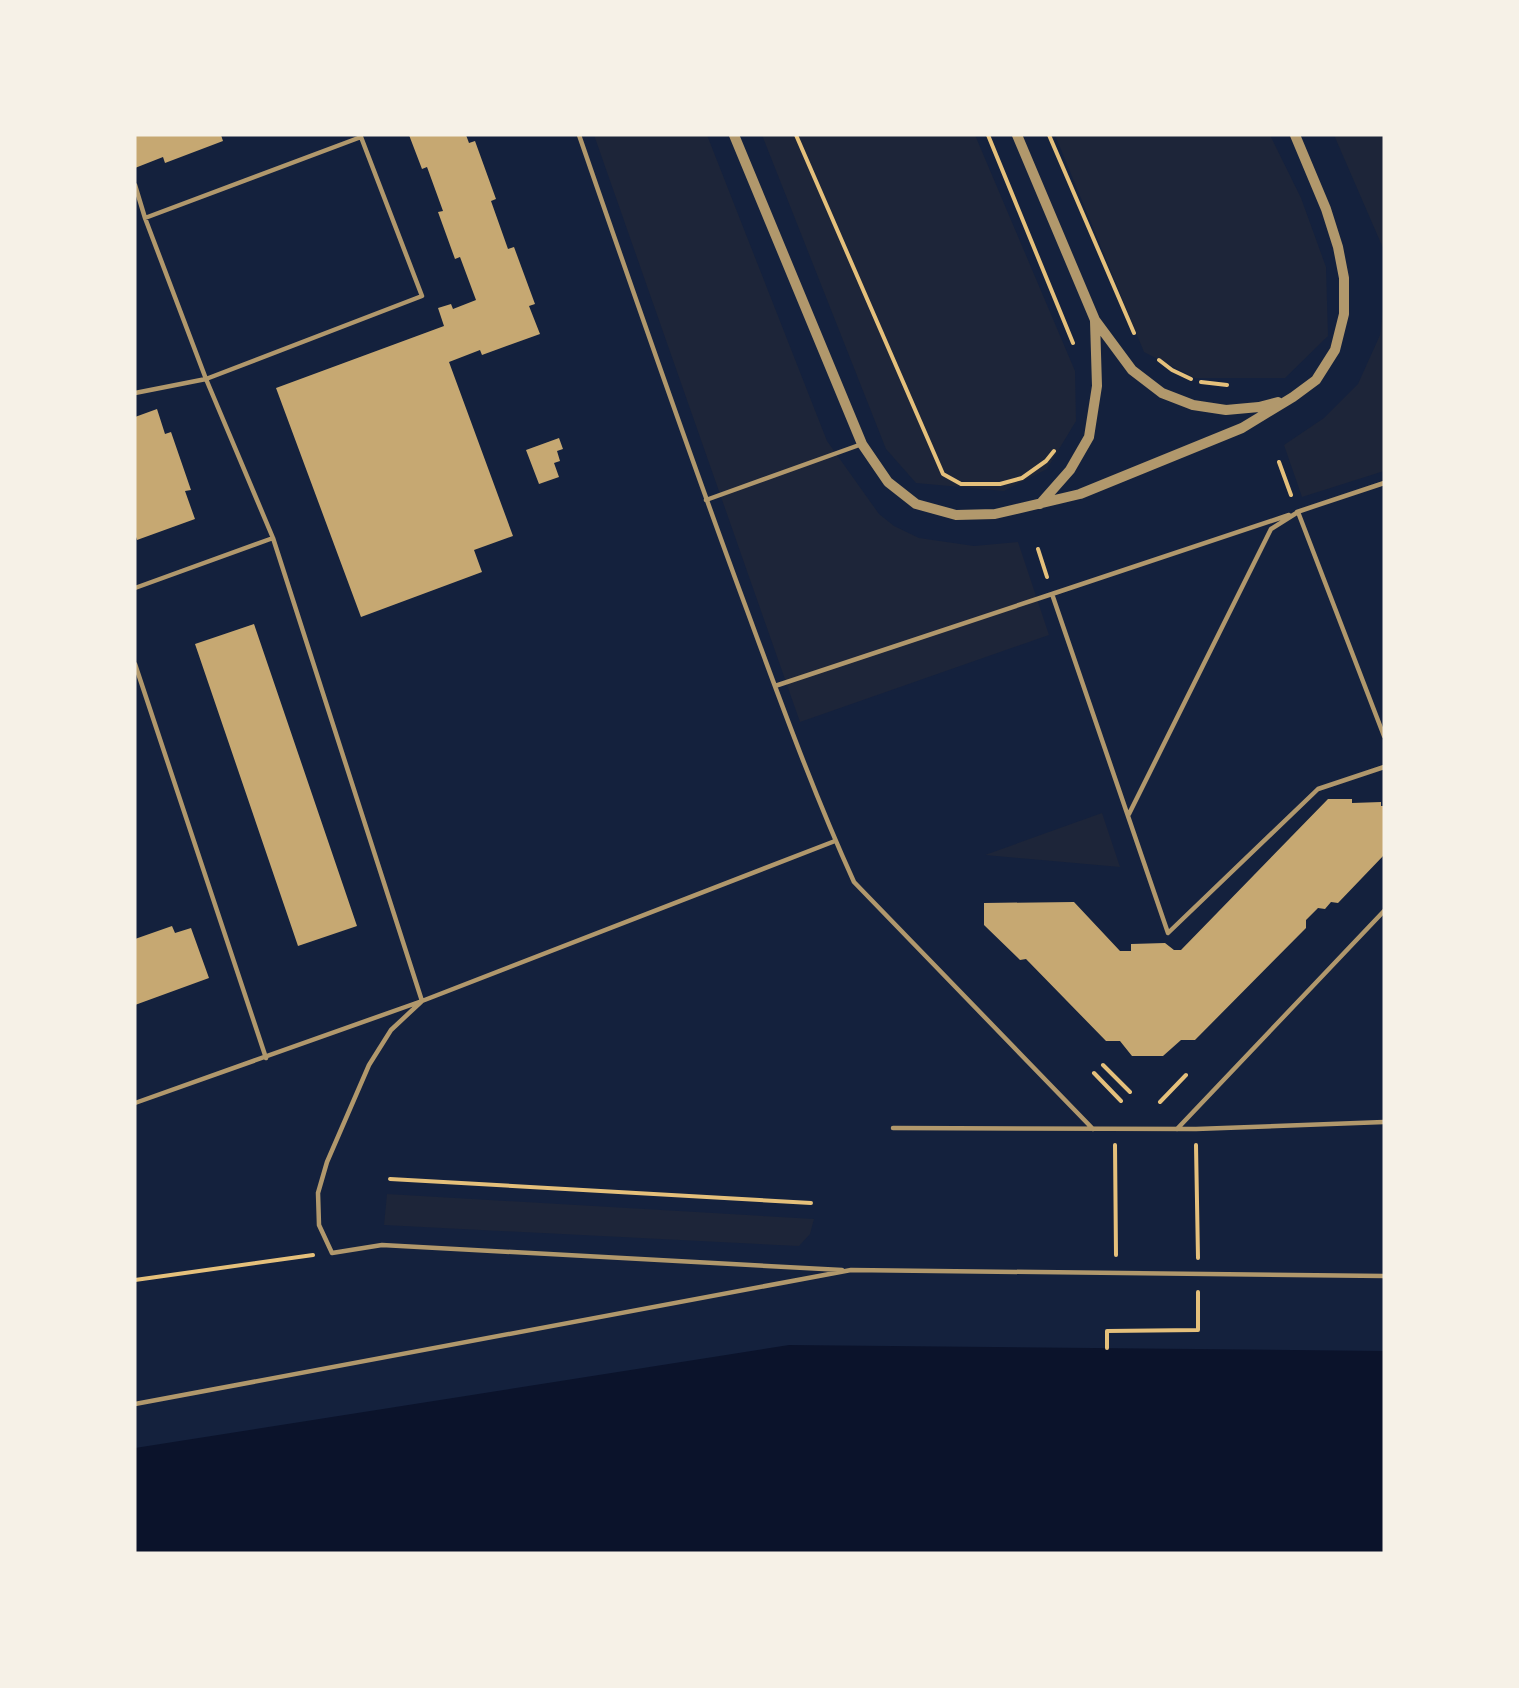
<svg xmlns="http://www.w3.org/2000/svg" width="1519" height="1688" viewBox="0 0 1519 1688" font-family="'IBM Plex Sans',sans-serif">
	<rect width="100%" height="100%" fill="#14213d"/>
	<!-- green -->
	<path fill="#1d2539" d="M 594,135 L 707,135 L 827,441 L 879,514 L 894,526 L 919,538 L 974,546 L 1018,542 L 1049,635 L 800,722 Z
		M 762,135 L 975,135 L 1075,371 L 1076,421 L 1047,469 L 1004,491 L 916,483 L 886,449 Z
		M 1055,135 L 1270,135 L 1301,198 L 1326,267 L 1328,336 L 1285,378 L 1195,378 L 1144,352 Z
		M 1334,135 L 1384,135 L 1384,277 L 1383,248 Z
		M 1384,302 L 1384,471 L 1302,497 L 1284,445 L 1324,418 L 1358,384 L 1380,335 Z
		M 1102,813 L 1120,867 L 985,855 Z
		M 387,1194 L 814,1219 L 810,1234 L 799,1246 L 384,1225 Z"/>
	<!-- water -->
	<path fill="#0b132b" d="M 789,1345 L 1384,1351 L 1384,1553 L 135,1553 L 135,1448 Z"/>
	<!-- building -->
	<path fill="#c6a872" d="M 135,135 L 221,135 L 223,141 L 165,163 L 163,157 L 135,168 Z
		M 409,135 L 466,135 L 469,143 L 475,141 L 496,199 L 491,201 L 508,249 L 514,247 L 535,304 L 529,306 L 540,334 L 482,355 L 480,350 L 449,362 L 513,536 L 474,550 L 482,572 L 361,617 L 276,388 L 444,326 L 438,308 L 451,304 L 453,309 L 476,300 L 460,257 L 455,259 L 438,212 L 443,211 L 427,167 L 422,169 Z
		M 157,409 L 165,434 L 171,432 L 191,490 L 185,491 L 195,519 L 137,540 L 135,534 L 135,417 Z
		M 559,438 L 563,449 L 557,451 L 560,461 L 554,463 L 559,477 L 539,484 L 526,450 Z
		M 254,624 L 357,926 L 298,946 L 195,644 Z
		M 1328,799 L 1352,799 L 1352,803 L 1381,802 L 1381,806 L 1384,806 L 1384,855 L 1338,903 L 1331,902 L 1325,909 L 1318,908 L 1306,920 L 1306,928 L 1195,1040 L 1181,1040 L 1163,1056 L 1132,1056 L 1120,1041 L 1106,1041 L 1026,959 L 1020,960 L 984,925 L 984,903 L 1074,902 L 1120,951 L 1131,951 L 1131,944 L 1165,943 L 1174,950 L 1181,950 Z
		M 172,926 L 175,933 L 191,928 L 209,978 L 135,1005 L 135,939 Z"/>
	<g fill="none" stroke-linecap="round" stroke-linejoin="round">
		<!-- path -->
		<path stroke="#e5c07b" stroke-width="4" d="M 796,135 L 943,474 L 961,484 L 1000,484 L 1022,478 L 1046,461 L 1054,451
			M 988,135 L 1073,343
			M 1049,135 L 1134,333
			M 1159,360 L 1172,370 L 1191,379
			M 1201,382 L 1227,385
			M 1279,462 L 1291,495
			M 1038,549 L 1047,577
			M 1103,1065 L 1130,1092
			M 1094,1073 L 1121,1101
			M 1160,1102 L 1186,1075
			M 1115,1145 L 1116,1255
			M 1196,1145 L 1198,1258
			M 390,1179 L 811,1203
			M 135,1280 L 313,1255
			M 1107,1348 L 1107,1331 L 1198,1330 L 1198,1292"/>
		<!-- service -->
		<path stroke="#b1986c" stroke-width="4.5" d="M 579,135 C 634,294 689,454 748,613 C 781,703 814,794 854,882 L 1093,1129
			M 135,185 L 145,218 L 206,379 L 422,296 L 361,137 L 145,218
			M 135,393 L 206,379 L 273,538 L 422,1001
			M 706,500 L 862,444
			M 1297,512 L 1384,483
			M 1298,512 L 1384,736
			M 135,588 L 273,538
			M 1052,594 L 1289,515
			M 135,664 L 266,1058
			M 775,686 L 1052,594 L 1168,933 L 1318,789 L 1384,767
			M 1129,814 L 1271,529 L 1298,512
			M 422,1001 L 391,1030 L 369,1065 L 327,1162 L 318,1193 L 319,1225 L 332,1253 L 382,1245 L 842,1270
			M 135,1103 L 422,1001 L 835,841
			M 893,1128 L 1196,1129 L 1384,1122
			M 1177,1129 L 1384,911
			M 135,1404 L 851,1270 L 1384,1276"/>
		<!-- tertiary -->
		<path stroke="#b1986c" stroke-width="10" d="M 734,135 L 862,444 L 888,482 L 916,504 L 956,515 L 995,514 L 1080,494 L 1242,428 L 1293,397 L 1316,380 L 1335,350 L 1344,314 L 1344,278 L 1338,247 L 1326,209 L 1295,135
			M 1017,135 L 1095,320 L 1132,370 L 1162,393 L 1193,405 L 1226,410 L 1259,407 L 1278,402
			M 1040,504 L 1070,470 L 1089,437 L 1097,386 L 1095,321"/>
	</g>
	<!-- border -->
	<rect width="1519" height="1688" fill="none" stroke="#f6f1e7" stroke-width="273"/>
</svg>
